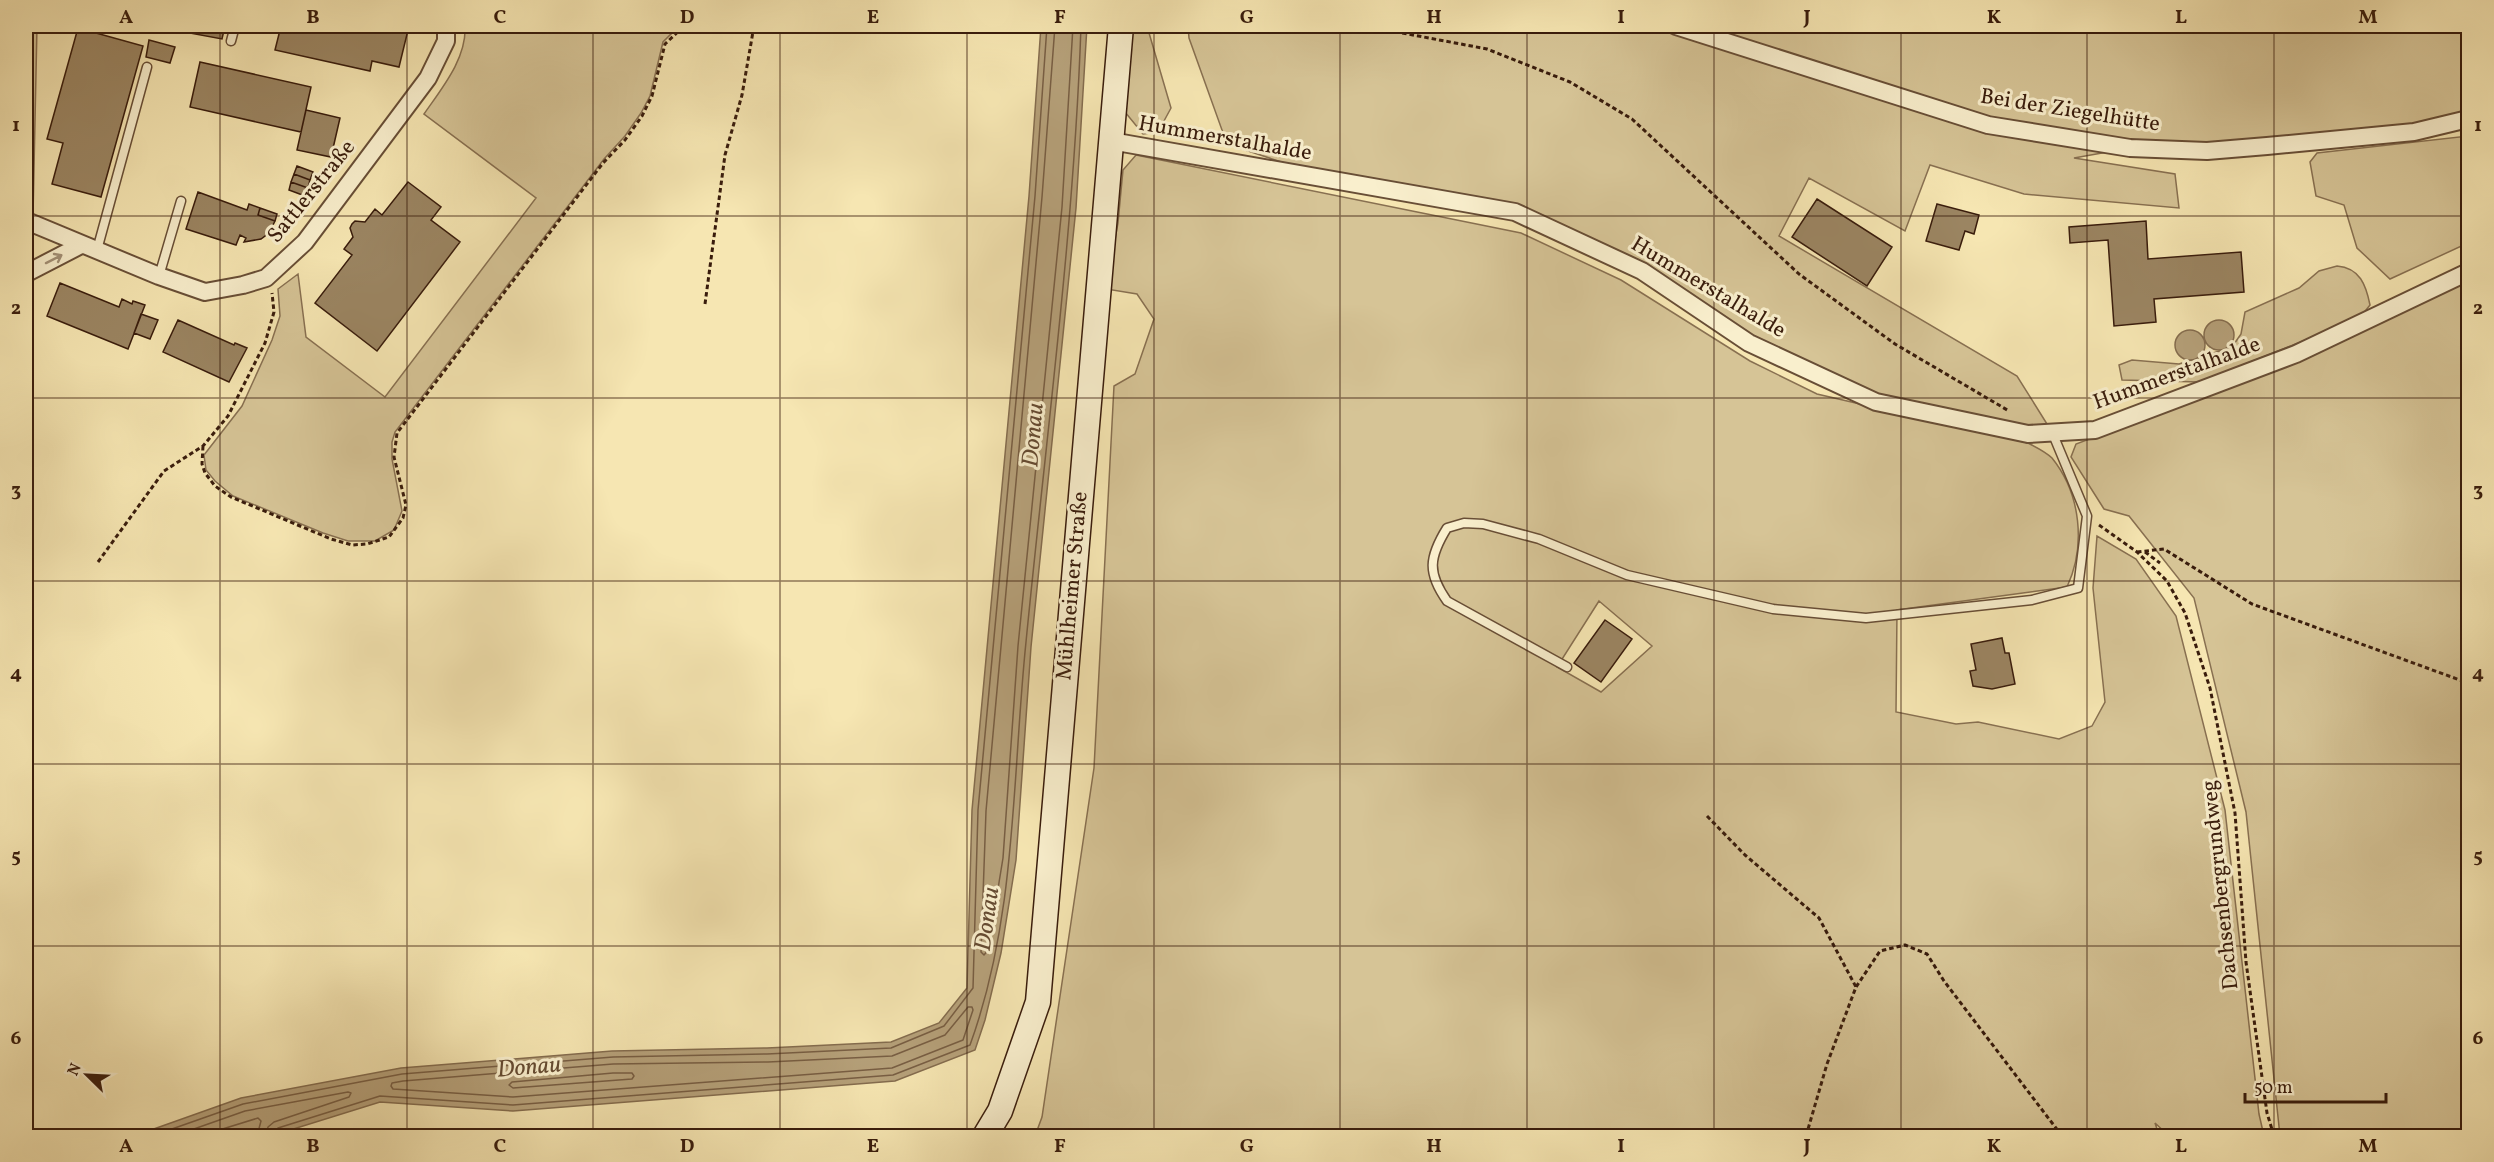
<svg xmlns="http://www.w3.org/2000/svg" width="2494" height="1162" viewBox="0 0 2494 1162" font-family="Vollkorn,serif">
	<rect width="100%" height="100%" fill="#f6e6b2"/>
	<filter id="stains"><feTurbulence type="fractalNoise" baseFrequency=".00333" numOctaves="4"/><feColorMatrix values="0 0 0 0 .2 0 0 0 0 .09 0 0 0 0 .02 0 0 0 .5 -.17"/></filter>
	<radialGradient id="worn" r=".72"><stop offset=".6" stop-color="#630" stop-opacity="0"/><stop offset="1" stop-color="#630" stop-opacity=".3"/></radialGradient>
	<!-- green -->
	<path fill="#d6c496" stroke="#887051" stroke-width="1.5" fill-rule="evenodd" d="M 26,26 L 37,26 L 33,216 L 26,215 Z
		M 465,26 L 669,26 L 668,28 L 676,29 L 663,42 L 650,96 L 641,113 L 625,136 L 604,159 L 395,432 L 392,442 L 392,459 L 402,511 L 394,530 L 375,541 L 348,541 L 323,533 L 233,496 L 215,481 L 206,470 L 204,455 L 242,406 L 272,340 L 280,316 L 278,289 L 298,274 L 306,337 L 385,397 L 536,198 L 424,114 C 442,88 467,58 465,26 Z
		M 1131,26 L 1147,26 L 1171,108 L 1158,132 L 1143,134 L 1125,112 Z
		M 1188,26 L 2468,26 L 2468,119 L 2414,132 L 2130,148 L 2074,158 L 2175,174 L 2179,208 L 2024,194 L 1930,165 L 1905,231 L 1809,178 L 1779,236 L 2017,376 L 2052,432 L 1876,402 L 1749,343 L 1642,271 L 1515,213 L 1348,184 L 1227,144 L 1189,38 Z
		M 2468,136 L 2468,243 L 2390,279 L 2357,248 L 2344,205 L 2316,196 L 2310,162 L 2317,153 Z
		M 1136,155 L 1521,233 L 1621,280 L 1750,361 L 1817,394 L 2028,443 C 2036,447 2046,452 2052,458 C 2081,494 2086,546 2067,587 L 1897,610 L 1896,712 L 1956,724 L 1978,722 L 2059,739 L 2092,726 L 2105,702 L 2093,588 L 2097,536 L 2136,559 L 2176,616 L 2225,810 L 2259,1114 L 2264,1136 L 2169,1136 L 2155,1123 L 2157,1129 L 2165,1136 L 1035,1136 L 1042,1117 L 1094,768 L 1114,386 L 1135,374 L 1154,319 L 1137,294 L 1106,289 L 1118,223 L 1123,170 ZM 1599,601 L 1652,646 L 1601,692 L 1557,667 Z
		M 2337,266 C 2360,268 2366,285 2370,305 L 2362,315 L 2328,331 L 2200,382 L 2122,380 L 2119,365 L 2132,360 L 2179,364 L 2232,347 L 2241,334 L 2245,312 L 2299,288 L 2319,271 Z
		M 2468,275 L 2468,1136 L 2280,1136 L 2246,812 L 2194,598 L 2129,516 L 2104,509 L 2071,457 L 2076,444 L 2309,356 Z"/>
	<!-- water -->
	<path fill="#b6a17a" stroke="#846c4e" stroke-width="1.5" d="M 1041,26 L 1087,26 L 1076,208 L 1031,647 L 1016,860 L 1001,953 L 985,1020 L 975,1050 L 895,1081 L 513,1111 L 380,1102 L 271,1136 L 134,1136 L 241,1098 L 401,1068 L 612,1051 L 767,1048 L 891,1042 L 939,1023 L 967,988 L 972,810 L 1029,196 Z
		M2204 335a15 15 0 1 1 30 0a15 15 0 1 1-30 0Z
		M2175 345a15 15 0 1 1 30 0a15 15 0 1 1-30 0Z"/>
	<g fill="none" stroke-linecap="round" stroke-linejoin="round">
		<!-- shore -->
		<path stroke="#785e43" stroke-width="1.5" d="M 1055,26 L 1042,197 L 986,811 L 981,952 L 984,955 L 988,950 L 1003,858 L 1018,646 L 1062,207 L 1073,26
			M 968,1007 L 972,1007 L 973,1010 L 963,1040 L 892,1068 L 513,1097 L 393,1089 L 391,1086 L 392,1083 L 403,1081 L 613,1064 L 768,1062 L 892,1056 L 945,1035 Z
			M 613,1073 L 632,1073 L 634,1076 L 632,1079 L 513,1088 L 509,1085 L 512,1082 Z
			M 152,1136 L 243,1104 L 402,1074 L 613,1057 L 767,1054 L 891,1048 L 944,1026 L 973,988 L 978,810 L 1035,196 L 1047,26
			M 174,1136 L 245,1111 L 348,1092 L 351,1093 L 349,1097 L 274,1122 L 268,1127 L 266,1136
			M 200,1136 L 258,1118 L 261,1121 L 257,1136
			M 274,1136 L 274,1131 L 278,1128 L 380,1096 L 513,1105 L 893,1075 L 970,1045 C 1017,916 1012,777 1026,642 C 1046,437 1074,232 1081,26"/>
	</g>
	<!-- building -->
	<path fill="#9b8562" stroke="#391c0c" stroke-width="1.5" d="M 152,26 L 225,26 L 222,39 Z
		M 281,26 L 371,26 L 380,27 L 380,26 L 409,26 L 399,67 L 372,61 L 370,71 L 275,50 Z
		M 78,28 L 143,46 L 101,197 L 52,184 L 63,143 L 47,139 Z
		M 149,40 L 175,47 L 170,63 L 146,57 Z
		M 200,62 L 311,87 L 301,132 L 190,107 Z
		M 306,110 L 340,118 L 331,157 L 297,150 Z
		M 297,166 L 313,172 L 310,180 L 294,174 Z
		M 294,174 L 310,180 L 308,188 L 291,182 Z
		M 291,182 L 308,188 L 305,196 L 289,190 Z
		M 408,182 L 441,207 L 431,220 L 460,242 L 377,351 L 315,303 L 352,255 L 344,249 L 353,237 L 350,228 L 352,224 L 355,221 L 365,222 L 375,209 L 382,215 Z
		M 198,192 L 247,210 L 249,204 L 260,208 L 258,215 L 275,221 L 269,233 L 261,239 L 244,242 L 246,238 L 240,235 L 236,245 L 186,229 Z
		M 1817,199 L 1892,247 L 1867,286 L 1792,237 Z
		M 1937,204 L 1979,215 L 1974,234 L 1965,231 L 1959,250 L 1926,241 Z
		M 260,208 L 277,214 L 275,221 L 258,215 Z
		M 2146,221 L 2148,259 L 2241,252 L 2244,292 L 2154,299 L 2156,322 L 2114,326 L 2108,240 L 2070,243 L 2069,227 Z
		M 60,283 L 119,307 L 122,299 L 132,304 L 133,301 L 145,305 L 128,349 L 47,316 Z
		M 141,314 L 158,320 L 150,339 L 134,333 Z
		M 178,320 L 234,345 L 235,343 L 247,348 L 229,382 L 163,352 Z
		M 1605,620 L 1632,639 L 1601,682 L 1574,663 Z
		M 2002,638 L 2005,653 L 2009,653 L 2015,684 L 1992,689 L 1973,686 L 1970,671 L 1976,670 L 1971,644 Z"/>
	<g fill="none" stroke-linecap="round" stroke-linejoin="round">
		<!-- service casing -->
		<g stroke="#684e36" stroke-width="11">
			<path id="service" d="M 231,41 L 235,26
				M 97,250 L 147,67
				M 159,276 L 181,201
				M 1567,667 L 1447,601 C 1427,573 1429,557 1447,528 L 1464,523 L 1483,524 L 1539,539 L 1627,575 L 1773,609 L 1866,618 L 2032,600 L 2078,588 L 2087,516 L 2052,432"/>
		</g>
		<!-- minor casing -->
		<g stroke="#684e36" stroke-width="20">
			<path id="minor" d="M 1676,26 L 1988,125 L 2130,148 L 2207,151 L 2267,146 L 2414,132 L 2468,119
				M 1111,141 L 1515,212 L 1642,271 L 1749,343 L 1876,402 L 2028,434 L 2095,430 L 2296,354 L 2468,272
				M 26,223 L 29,222 L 159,276 L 205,292 L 243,285 L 266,278 L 305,242 L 428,78 L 446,41 L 446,26
				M 26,271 L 29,272 L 81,245"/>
		</g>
		<!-- secondary casing -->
		<g stroke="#391c0c" stroke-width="27">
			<path id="secondary" d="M 985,1136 L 1000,1111 L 1038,1002 L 1121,26"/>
		</g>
		<!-- path -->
		<path stroke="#391c0c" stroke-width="3" stroke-dasharray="4.5 3" stroke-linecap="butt" d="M 685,26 L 698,28 L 717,26
			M 1373,26 L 1392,31 L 1487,49 L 1570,82 L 1632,119 L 1799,274 L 1895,344 L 2009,411
			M 705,304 L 725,155 L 742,95 L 754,26
			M 203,446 L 202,464 L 205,473 L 215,486 L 231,497 L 331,539 L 352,545 L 367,544 L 389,537 L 403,518 L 406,505 L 394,457 L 397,433 L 603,163 L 625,140 L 642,116 L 652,96 L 665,44 L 684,26
			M 2099,525 L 2137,552 L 2167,581 L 2185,613 L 2210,688 L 2235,813 L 2246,962 L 2267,1113 L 2274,1136
			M 2137,552 L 2164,549 L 2252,604 L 2468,683
			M 2145,552 L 2160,563
			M 98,562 L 164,471 L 203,446 L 228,416 L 265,343 L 274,312 L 272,293
			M 1707,816 L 1745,855 L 1819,918 L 1856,987
			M 1806,1136 L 1827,1064 L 1856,987 L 1880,951 L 1905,945 L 1927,954 L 1944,981 L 2062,1136"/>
		<!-- service -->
		<use href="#service" stroke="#f9efcd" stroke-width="8"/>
		<!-- minor -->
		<use href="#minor" stroke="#f9efcd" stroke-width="16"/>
		<!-- secondary -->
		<use href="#secondary" stroke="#f9efcd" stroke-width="24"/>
	</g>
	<!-- one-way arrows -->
	<defs><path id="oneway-shaft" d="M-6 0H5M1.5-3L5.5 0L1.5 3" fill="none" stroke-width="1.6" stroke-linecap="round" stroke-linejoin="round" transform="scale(1.5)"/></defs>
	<use stroke="#a39076" href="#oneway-shaft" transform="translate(54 259) rotate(-27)"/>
	<!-- grid -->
	<path fill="none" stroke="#391c0c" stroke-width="1.5" stroke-opacity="0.55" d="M 220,26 L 220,1136M 407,26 L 407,1136M 593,26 L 593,1136M 780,26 L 780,1136M 967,26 L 967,1136M 1154,26 L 1154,1136M 1340,26 L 1340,1136M 1527,26 L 1527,1136M 1714,26 L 1714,1136M 1901,26 L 1901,1136M 2087,26 L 2087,1136M 2274,26 L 2274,1136M 26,216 L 2468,216M 26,398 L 2468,398M 26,581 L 2468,581M 26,764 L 2468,764M 26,946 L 2468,946"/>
	<g text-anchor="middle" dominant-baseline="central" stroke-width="6" stroke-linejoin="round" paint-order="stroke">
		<!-- street labels -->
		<g font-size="22" fill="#391c0c" stroke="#f9efcd">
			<text transform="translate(2070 111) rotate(9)">Bei der Ziegelhütte</text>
			<text transform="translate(1225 139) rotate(10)">Hummerstalhalde</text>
			<text transform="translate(312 192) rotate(-51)">Sattlerstraße</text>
			<text transform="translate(1708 288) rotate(31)">Hummerstalhalde</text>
			<text transform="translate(2177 374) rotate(-20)">Hummerstalhalde</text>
			<text transform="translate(1073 586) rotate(-85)">Mühlheimer Straße</text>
			<text transform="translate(2221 885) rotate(-96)">Dachsenbergrundweg</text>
		</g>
		<!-- water labels -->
		<g font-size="24" font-style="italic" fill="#654b32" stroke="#f9efcd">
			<text transform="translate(1034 435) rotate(-85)">Donau</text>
			<text transform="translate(988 919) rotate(-82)">Donau</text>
			<text transform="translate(529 1068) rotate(-5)">Donau</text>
		</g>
	</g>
	<!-- margin -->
	<rect width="2494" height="1162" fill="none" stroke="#f6e6b2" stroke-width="66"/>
	<!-- north arrow -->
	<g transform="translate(87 1075) rotate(294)" stroke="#f9efcd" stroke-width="4.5" paint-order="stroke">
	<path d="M0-4.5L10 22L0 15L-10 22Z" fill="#391c0c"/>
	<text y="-9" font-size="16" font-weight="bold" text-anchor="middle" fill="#391c0c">N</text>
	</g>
	<!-- scale -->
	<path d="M2245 1093v9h141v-9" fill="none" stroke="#391c0c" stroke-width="3"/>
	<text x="2254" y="1093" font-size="18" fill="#391c0c" stroke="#f9efcd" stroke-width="4.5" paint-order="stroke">50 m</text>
	<rect x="33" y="33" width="2428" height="1096" fill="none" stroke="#391c0c" stroke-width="2"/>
	<g font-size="20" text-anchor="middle" font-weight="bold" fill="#391c0c">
		<text x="126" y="23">A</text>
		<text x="313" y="23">B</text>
		<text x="500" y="23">C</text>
		<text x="687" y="23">D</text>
		<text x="873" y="23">E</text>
		<text x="1060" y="23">F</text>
		<text x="1247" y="23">G</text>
		<text x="1434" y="23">H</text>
		<text x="1621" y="23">I</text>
		<text x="1807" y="23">J</text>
		<text x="1994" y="23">K</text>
		<text x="2181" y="23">L</text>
		<text x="2368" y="23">M</text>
		<text x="16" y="131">1</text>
		<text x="2478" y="131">1</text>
		<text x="16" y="314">2</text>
		<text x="2478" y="314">2</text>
		<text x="16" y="496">3</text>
		<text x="2478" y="496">3</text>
		<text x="16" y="679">4</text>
		<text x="2478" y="679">4</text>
		<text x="16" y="862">5</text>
		<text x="2478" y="862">5</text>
		<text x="16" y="1044">6</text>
		<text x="2478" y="1044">6</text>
		<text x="126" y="1152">A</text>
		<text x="313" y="1152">B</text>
		<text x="500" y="1152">C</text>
		<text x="687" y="1152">D</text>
		<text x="873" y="1152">E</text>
		<text x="1060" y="1152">F</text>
		<text x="1247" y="1152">G</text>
		<text x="1434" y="1152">H</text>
		<text x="1621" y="1152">I</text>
		<text x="1807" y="1152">J</text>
		<text x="1994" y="1152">K</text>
		<text x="2181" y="1152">L</text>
		<text x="2368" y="1152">M</text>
	</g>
	<rect width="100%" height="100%" filter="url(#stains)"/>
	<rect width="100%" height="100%" fill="url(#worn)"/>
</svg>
